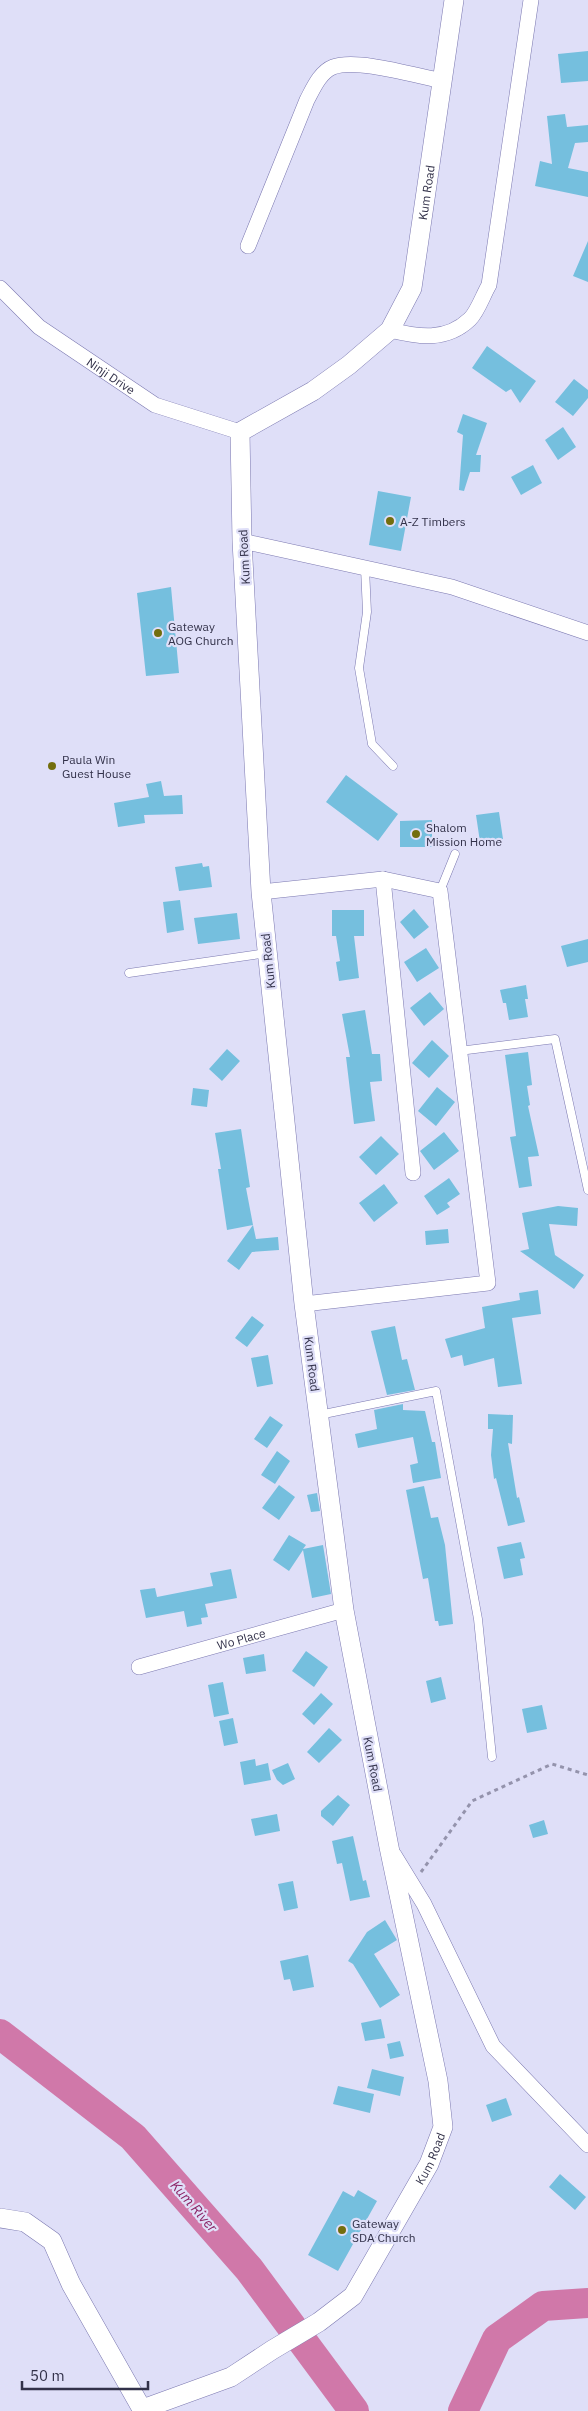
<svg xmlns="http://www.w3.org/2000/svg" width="588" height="2411" viewBox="0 0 588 2411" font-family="'IBM Plex Sans',sans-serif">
	<rect width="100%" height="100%" fill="#dfdff8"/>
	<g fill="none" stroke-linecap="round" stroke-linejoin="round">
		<!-- river -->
		<path stroke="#d078a9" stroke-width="30" d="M 0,2034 L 133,2137 L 249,2269 L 354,2411
			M 463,2411 L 497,2339 L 543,2306 L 588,2303"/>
	</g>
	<!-- building -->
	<path fill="#75bfde" d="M 588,51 L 588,81 L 561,83 L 558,54 Z
		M 565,114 L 567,127 L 588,125 L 588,142 L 575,143 L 568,168 L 588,172 L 588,197 L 535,186 L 540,161 L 552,164 L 547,116 Z
		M 588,241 L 588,282 L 573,276 Z
		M 487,346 L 536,381 L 520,403 L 511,389 L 506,392 L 472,368 Z
		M 574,379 L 588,390 L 588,398 L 573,416 L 555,402 Z
		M 463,414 L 487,423 L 476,455 L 481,455 L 480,472 L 470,472 L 464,491 L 459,490 L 463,435 L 457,432 Z
		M 563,427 L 576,447 L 558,460 L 545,440 Z
		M 533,465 L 542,483 L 521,495 L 511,477 Z
		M 378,491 L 411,497 L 401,551 L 369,545 Z
		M 171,587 L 179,673 L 146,676 L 137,593 Z
		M 346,775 L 398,814 L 378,841 L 326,802 Z
		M 161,781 L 164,796 L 182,795 L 183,814 L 144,815 L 145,823 L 118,827 L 114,803 L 149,797 L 146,784 Z
		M 499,812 L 503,839 L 480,842 L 476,815 Z
		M 432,820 L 432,847 L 400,847 L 400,821 Z
		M 202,863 L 203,867 L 209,866 L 212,887 L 179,891 L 175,867 Z
		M 180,900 L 184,930 L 167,933 L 163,902 Z
		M 414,909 L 429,927 L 414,939 L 400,922 Z
		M 332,910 L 364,910 L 364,936 L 354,936 L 359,978 L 339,981 L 336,962 L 340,961 L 336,936 L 332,936 Z
		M 237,913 L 240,939 L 198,944 L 194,918 Z
		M 588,939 L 588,962 L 567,967 L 561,946 Z
		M 426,948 L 439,968 L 417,982 L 404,962 Z
		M 526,985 L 528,999 L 525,999 L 528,1017 L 509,1020 L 506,1003 L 503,1003 L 500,990 Z
		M 430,992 L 444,1009 L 424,1026 L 410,1008 Z
		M 365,1010 L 372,1054 L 380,1054 L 382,1081 L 370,1082 L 375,1121 L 354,1124 L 346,1057 L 350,1057 L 342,1014 Z
		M 432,1040 L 449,1056 L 429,1078 L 412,1063 Z
		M 227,1049 L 240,1061 L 222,1081 L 209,1069 Z
		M 528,1052 L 532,1085 L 527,1086 L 530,1105 L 528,1106 L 539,1156 L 528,1157 L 532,1186 L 519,1188 L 510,1137 L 516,1136 L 505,1055 Z
		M 437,1087 L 455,1102 L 436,1126 L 418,1111 Z
		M 193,1088 L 209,1090 L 207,1107 L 191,1105 Z
		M 241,1129 L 250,1187 L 246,1188 L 253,1225 L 227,1230 L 218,1169 L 221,1169 L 215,1133 Z
		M 444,1132 L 459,1151 L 434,1170 L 420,1151 Z
		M 381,1136 L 399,1154 L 376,1175 L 359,1157 Z
		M 449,1178 L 460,1194 L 447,1203 L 450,1207 L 437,1215 L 424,1196 Z
		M 384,1184 L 398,1203 L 374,1222 L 359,1203 Z
		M 558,1206 L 578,1208 L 577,1226 L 549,1224 L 555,1255 L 584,1275 L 574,1289 L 520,1251 L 529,1249 L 522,1213 Z
		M 253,1225 L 256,1239 L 278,1237 L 279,1250 L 252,1252 L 239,1270 L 227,1261 Z
		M 448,1229 L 449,1243 L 426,1245 L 425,1231 Z
		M 538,1290 L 541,1314 L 512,1318 L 522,1384 L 498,1387 L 494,1358 L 464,1366 L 462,1355 L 451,1358 L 445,1339 L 485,1328 L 482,1307 L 520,1300 L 519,1293 Z
		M 252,1316 L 264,1325 L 247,1347 L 235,1338 Z
		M 395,1326 L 402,1360 L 407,1359 L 415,1390 L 387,1395 L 371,1331 Z
		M 268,1355 L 273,1384 L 257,1387 L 251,1358 Z
		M 403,1404 L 403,1410 L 425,1411 L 432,1442 L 435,1442 L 441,1478 L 413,1483 L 410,1465 L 418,1463 L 413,1437 L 358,1448 L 355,1434 L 377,1429 L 374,1410 Z
		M 488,1414 L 513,1415 L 512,1444 L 508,1443 L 517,1498 L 519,1497 L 525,1522 L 508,1526 L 496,1478 L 494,1479 L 491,1455 L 493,1429 L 488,1429 Z
		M 270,1416 L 283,1425 L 267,1448 L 254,1439 Z
		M 277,1451 L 290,1461 L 275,1484 L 261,1475 Z
		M 279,1485 L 295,1497 L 279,1520 L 262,1508 Z
		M 424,1486 L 431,1518 L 438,1517 L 445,1545 L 453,1624 L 439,1626 L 438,1621 L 435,1621 L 428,1578 L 423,1579 L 406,1490 Z
		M 317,1493 L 320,1511 L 311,1512 L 307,1495 Z
		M 289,1535 L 306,1545 L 303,1549 L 323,1545 L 331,1594 L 312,1598 L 303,1550 L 289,1571 L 273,1560 Z
		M 521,1542 L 525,1558 L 520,1559 L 523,1575 L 504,1579 L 497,1547 Z
		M 231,1569 L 237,1598 L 205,1604 L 208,1617 L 201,1618 L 202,1624 L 187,1627 L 184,1611 L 146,1618 L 140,1590 L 155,1588 L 157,1597 L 213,1586 L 210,1573 Z
		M 306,1651 L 328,1667 L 314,1687 L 292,1671 Z
		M 264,1654 L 266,1671 L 246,1674 L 243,1658 Z
		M 441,1677 L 446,1699 L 431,1703 L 426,1681 Z
		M 223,1682 L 229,1714 L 214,1717 L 208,1685 Z
		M 321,1693 L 333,1704 L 314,1725 L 302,1714 Z
		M 542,1705 L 547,1729 L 527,1733 L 522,1709 Z
		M 233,1718 L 238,1743 L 224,1746 L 219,1721 Z
		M 329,1728 L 342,1740 L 319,1763 L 307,1752 Z
		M 255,1759 L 256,1766 L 268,1763 L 271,1780 L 244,1785 L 240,1762 Z
		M 288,1763 L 295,1779 L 283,1785 L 277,1780 L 272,1770 Z
		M 338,1795 L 350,1805 L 333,1826 L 321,1816 L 321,1811 Z
		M 277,1814 L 280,1831 L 255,1836 L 251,1819 Z
		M 544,1820 L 548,1834 L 533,1838 L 529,1825 Z
		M 353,1836 L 363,1881 L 366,1880 L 370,1897 L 350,1901 L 342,1863 L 337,1864 L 332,1841 Z
		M 293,1881 L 298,1908 L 284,1911 L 278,1884 Z
		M 385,1920 L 397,1940 L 374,1954 L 400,1995 L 380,2008 L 353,1964 L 348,1961 L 367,1932 Z
		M 308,1955 L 314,1987 L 293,1991 L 290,1979 L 284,1980 L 280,1961 Z
		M 381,2019 L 385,2038 L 365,2041 L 361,2023 Z
		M 400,2041 L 404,2056 L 390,2059 L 387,2044 Z
		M 372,2069 L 404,2077 L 400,2096 L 367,2088 Z
		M 338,2086 L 374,2094 L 370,2113 L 333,2104 Z
		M 506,2098 L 512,2115 L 492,2122 L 486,2105 Z
		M 560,2174 L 586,2197 L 575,2210 L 549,2187 Z
		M 358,2190 L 377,2201 L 338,2271 L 308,2255 L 343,2191 L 354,2197 Z"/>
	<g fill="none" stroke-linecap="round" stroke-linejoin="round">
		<!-- service casing -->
		<g stroke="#7b78b0" stroke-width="9">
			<path id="service" d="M 365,568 L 367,612 L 359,668 L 372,744 L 393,766
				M 440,891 L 455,854
				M 129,973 L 267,953
				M 459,1051 L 555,1039 L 588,1190
				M 319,1415 L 436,1391 L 478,1619 L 492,1757"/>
		</g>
		<!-- minor casing -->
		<g stroke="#7b78b0" stroke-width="16">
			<g id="minor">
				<path d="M 248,246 L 307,100 C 313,89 320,72 333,67 C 357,58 416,76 443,81"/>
				<path id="s1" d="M 0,288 L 39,327 L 155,405 L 240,432"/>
				<path d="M 390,330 C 418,337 446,342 470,319 C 478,311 483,295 489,285 L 531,0"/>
				<path d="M 242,541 L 452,587 L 588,633"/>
				<path d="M 383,879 L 413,1173"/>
				<path d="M 261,892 L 383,879 L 440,891 L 488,1283 L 304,1304"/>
				<path id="s2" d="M 139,1667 L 344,1610"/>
				<path d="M 394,1855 L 424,1904 L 493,2046 L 588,2145"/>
			</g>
		</g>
		<!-- tertiary casing -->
		<g stroke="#7b78b0" stroke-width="20">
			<g id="tertiary">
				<path d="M 0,2218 L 25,2222 L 52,2241 L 71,2284 L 143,2411"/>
				<path id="s3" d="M 143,2409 L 231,2377 L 272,2350 L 319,2322 L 353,2296 L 429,2164 L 443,2127 L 438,2081 L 389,1847 L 344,1610 L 304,1304 L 261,892 L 242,541 L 240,432 L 313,391 L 349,365 L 390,330 L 412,288 L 454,0"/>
			</g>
		</g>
		<!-- path -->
		<path stroke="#9493ac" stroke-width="3" stroke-dasharray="4 4" stroke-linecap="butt" d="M 421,1872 L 472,1801 L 552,1764 L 588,1775"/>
		<!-- service -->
		<use href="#service" stroke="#fff" stroke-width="8"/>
		<!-- minor -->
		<use href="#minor" stroke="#fff" stroke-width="15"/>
		<!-- tertiary -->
		<use href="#tertiary" stroke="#fff" stroke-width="19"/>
	</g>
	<!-- markers -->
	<g fill="#736e0d" stroke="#dfdff8" stroke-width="2">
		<circle cx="390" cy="521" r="5"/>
		<circle cx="158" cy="633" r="5"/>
		<circle cx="52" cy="766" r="5"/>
		<circle cx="416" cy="834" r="5"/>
		<circle cx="342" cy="2230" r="5"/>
	</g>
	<g text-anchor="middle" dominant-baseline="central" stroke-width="4.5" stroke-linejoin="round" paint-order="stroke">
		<!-- street labels -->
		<g font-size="12" fill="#323149" stroke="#dfdff8">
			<text stroke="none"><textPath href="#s3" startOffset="2468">Kum Road</textPath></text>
			<text stroke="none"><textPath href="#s1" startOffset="142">Ninji Drive</textPath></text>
			<text transform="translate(244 557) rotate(-93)">Kum Road</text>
			<text transform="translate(268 961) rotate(-96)">Kum Road</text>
			<text transform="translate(312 1364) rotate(83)">Kum Road</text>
			<text stroke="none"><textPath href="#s2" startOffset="106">Wo Place</textPath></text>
			<text transform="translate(373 1764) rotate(79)">Kum Road</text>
			<text stroke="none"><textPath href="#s3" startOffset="398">Kum Road</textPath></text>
		</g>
		<!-- poi labels -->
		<g font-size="12" fill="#323149" stroke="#dfdff8" text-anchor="start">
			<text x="400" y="521">A-Z Timbers</text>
			<text x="168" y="626">Gateway<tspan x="168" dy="14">AOG Church</tspan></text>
			<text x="62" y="759">Paula Win<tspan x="62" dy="14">Guest House</tspan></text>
			<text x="426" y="827">Shalom<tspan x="426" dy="14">Mission Home</tspan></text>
			<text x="352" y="2223">Gateway<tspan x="352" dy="14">SDA Church</tspan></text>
		</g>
		<!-- water labels -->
		<g font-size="14" font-style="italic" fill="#8b2365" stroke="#dfdff8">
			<text transform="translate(194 2206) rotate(49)">Kum River</text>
		</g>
	</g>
	<!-- scale -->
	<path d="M22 2381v8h126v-8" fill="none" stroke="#323149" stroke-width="2.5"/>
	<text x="30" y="2381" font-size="15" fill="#323149" stroke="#dfdff8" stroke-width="4" paint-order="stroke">50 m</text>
</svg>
